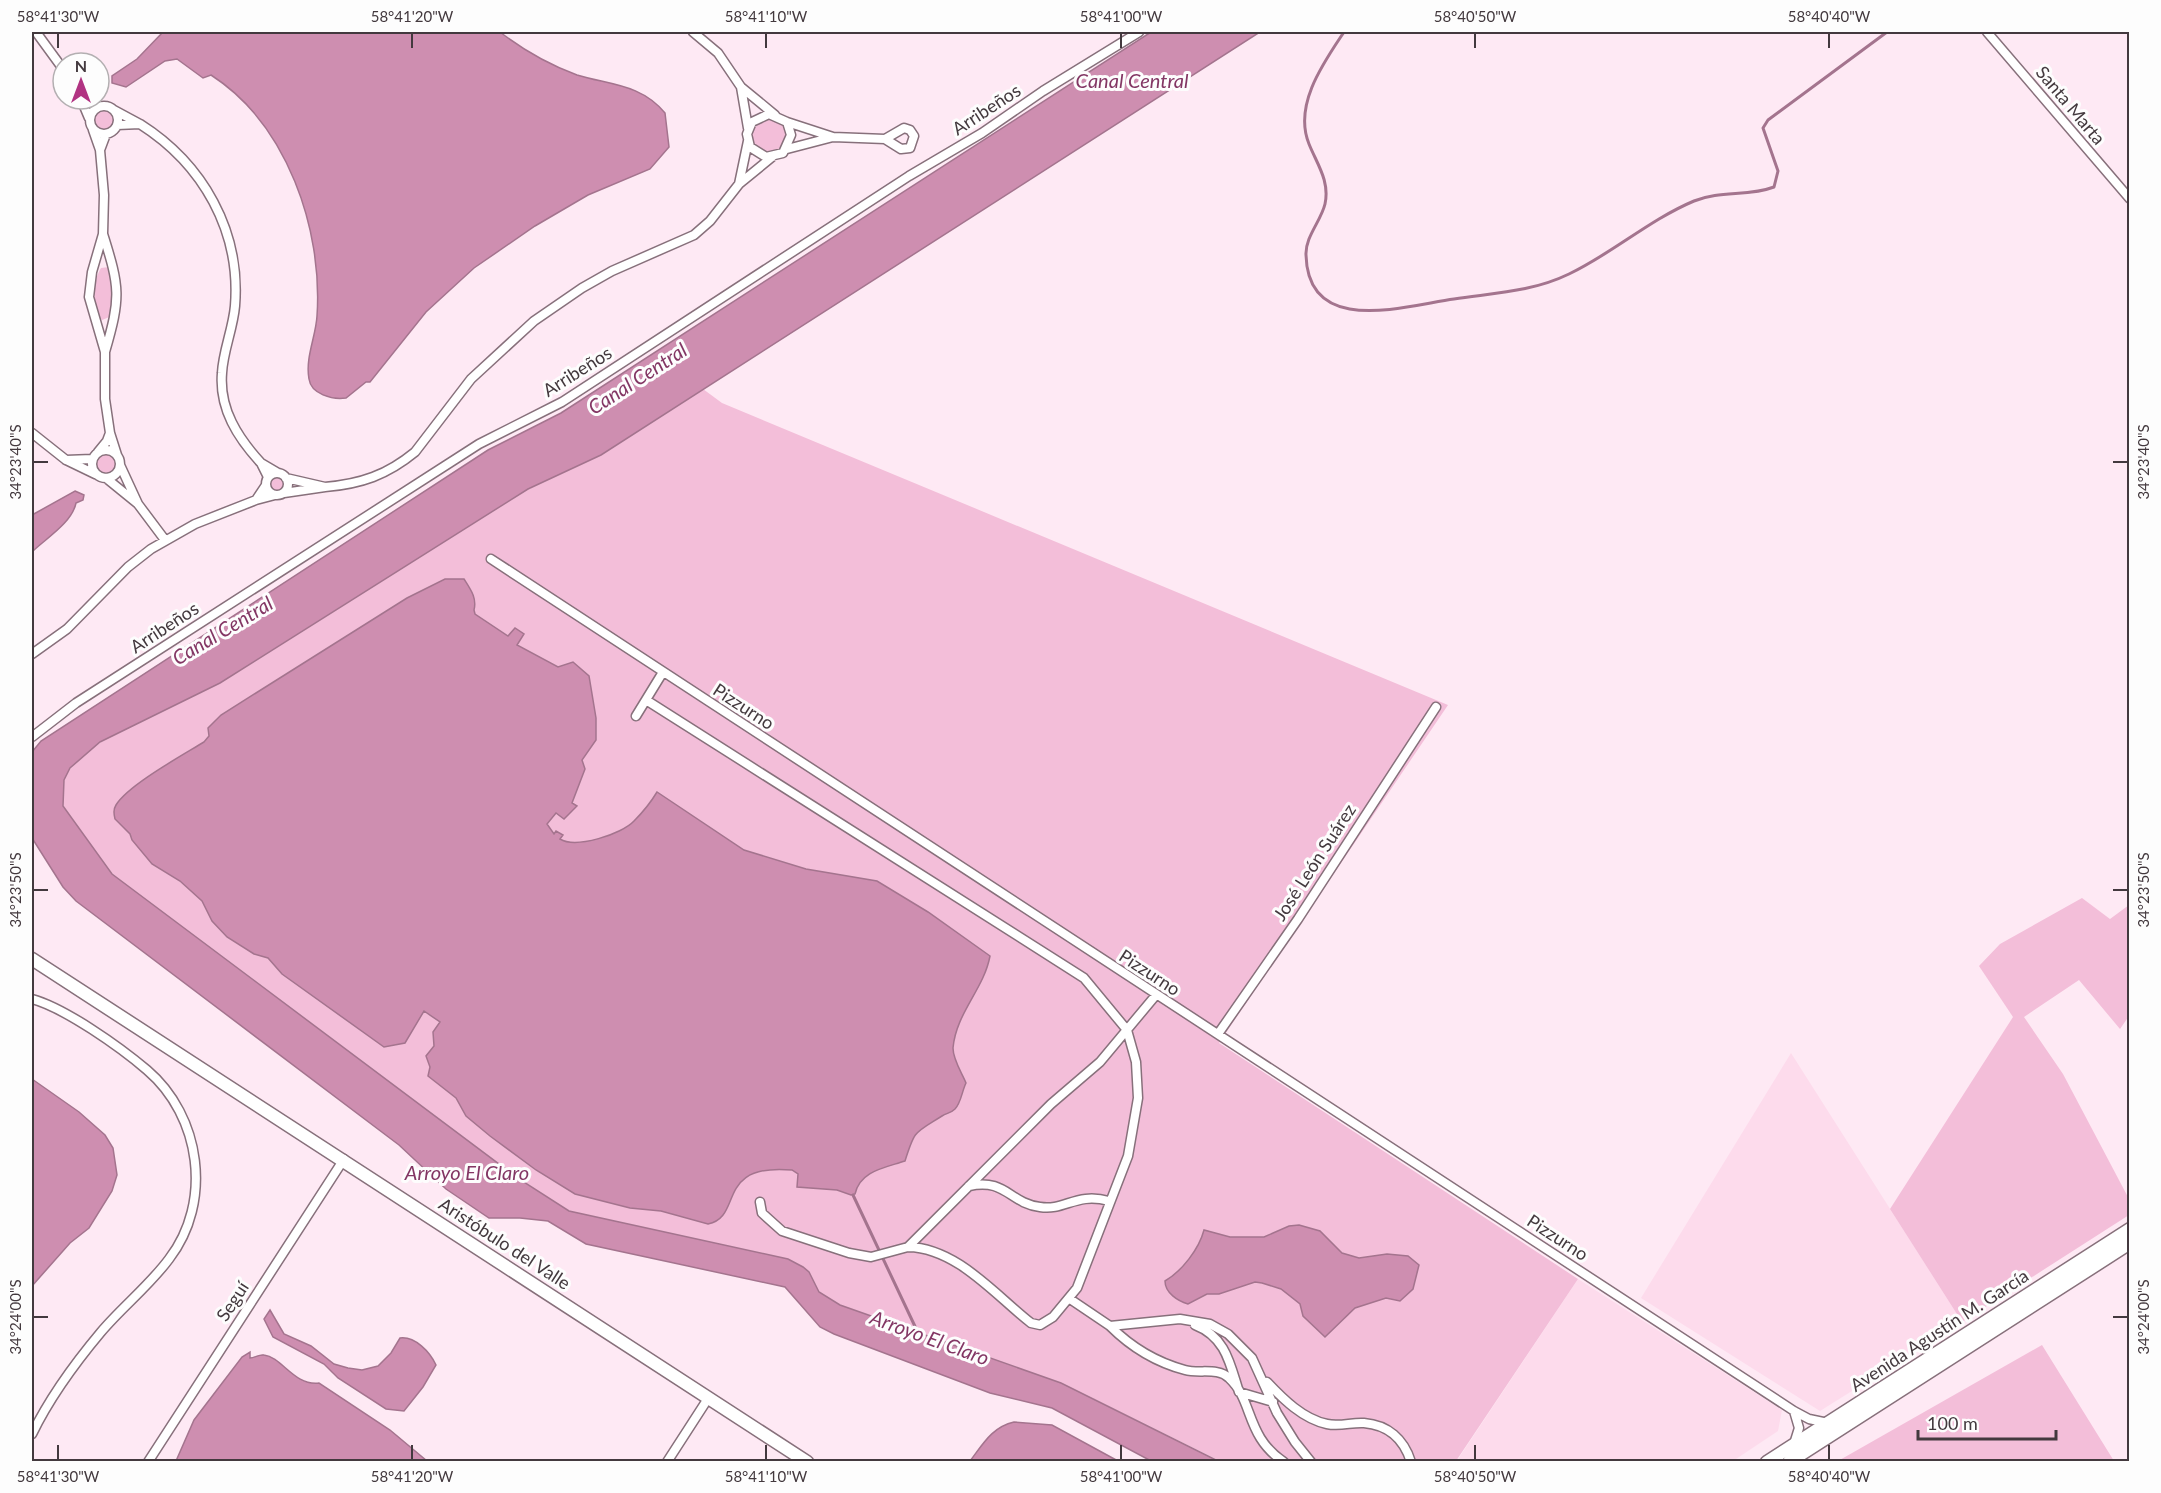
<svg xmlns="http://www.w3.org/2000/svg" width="2161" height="1493" viewBox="0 0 2161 1493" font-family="Lato,sans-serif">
	<rect width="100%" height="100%" fill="#fee9f4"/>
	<!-- built -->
	<path fill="#fddbec" d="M 1791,1053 L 1962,1322 L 1820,1411 L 1641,1298 Z
		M 1578,1279 L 1782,1410 L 1778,1431 L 1733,1461 L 1456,1462 Z"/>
	<!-- green -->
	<path fill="#f3bed9" d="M94 121a10 10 0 1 1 20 0a10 10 0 1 1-20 0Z
		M752 137a18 18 0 1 1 36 0a18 18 0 1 1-36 0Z
		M 109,267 L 114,275 L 112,316 L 102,320 C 91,309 93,280 101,268 Z
		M 703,389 L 722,403 L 1448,705 L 1219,1043 L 1578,1279 L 1456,1461 L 1220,1461 L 1061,1383 L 840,1305 L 819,1293 L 809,1272 L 803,1267 L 788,1259 L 569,1211 L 519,1179 L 112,874 C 96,853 74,831 63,807 C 43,762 131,726 159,711 L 528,489 L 601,455 Z
		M95 465a11 11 0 1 1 22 0a11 11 0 1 1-22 0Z
		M269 485a8 8 0 1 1 16 0a8 8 0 1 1-16 0Z
		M 2082,898 L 2110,919 L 2129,905 L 2129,1016 L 2120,1029 L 2079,980 L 2024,1017 L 2063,1074 L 2129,1199 L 2129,1215 L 1962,1322 L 1890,1209 L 2013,1017 L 1979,966 L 2000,944 Z
		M 2042,1345 L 2114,1461 L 1838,1461 Z"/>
	<!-- water -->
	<path fill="#ce8eb0" stroke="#a4748e" stroke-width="1.5" d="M 163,32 L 500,32 C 522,49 550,65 577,75 C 610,85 641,84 665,113 L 669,147 L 650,169 L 588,195 L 535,226 L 474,268 L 426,312 L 370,382 L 366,382 L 346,398 C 332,400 311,394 309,379 C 305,358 316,336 317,316 C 323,229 287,124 211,75 L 203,78 L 177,59 L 165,61 L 126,87 L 112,83 L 112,76 L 137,59 Z
		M 1151,32 L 1260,32 L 601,455 L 528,489 L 220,683 L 100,742 L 70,768 L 64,780 L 63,806 L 112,874 L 519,1179 L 569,1211 L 788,1259 L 803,1267 L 809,1272 L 819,1292 L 840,1305 L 1061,1383 L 1220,1462 L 1151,1461 L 1052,1408 L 990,1393 L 834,1334 L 820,1327 L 785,1287 L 586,1244 L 548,1221 L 520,1218 L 489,1218 L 446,1189 L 399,1145 L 76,901 L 63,887 L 32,838 L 32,752 L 41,741 L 488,450 L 561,413 Z
		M 75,491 L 84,495 L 83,500 L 76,503 C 72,523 45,539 32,552 L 32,515 Z
		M 445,579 L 464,579 C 471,590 477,598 474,610 L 475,614 L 508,636 L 515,628 L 524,634 L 517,645 L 558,667 L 573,662 L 589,676 L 596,718 L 596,740 L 582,760 L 585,769 L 572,803 L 577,806 L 564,819 L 556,813 L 547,824 L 554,834 L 556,831 L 563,835 L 560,839 C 576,849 622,834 634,821 C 643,812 651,802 657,792 L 744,850 L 806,869 L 877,881 L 928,912 L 990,956 C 984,989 956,1013 953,1048 C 953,1060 962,1073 966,1083 C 962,1091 961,1103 955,1109 C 951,1113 947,1113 942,1116 C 915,1133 915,1129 905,1161 C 884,1168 860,1171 855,1194 L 851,1195 L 837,1190 L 797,1187 L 798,1174 L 792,1170 C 714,1163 744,1217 708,1224 L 661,1211 L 630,1208 L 575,1194 L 536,1170 L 490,1136 L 466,1116 L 456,1098 L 428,1076 L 430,1067 L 426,1056 L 434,1046 L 433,1032 L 440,1022 L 424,1011 L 405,1043 L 384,1047 L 282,974 L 268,958 L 254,954 L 227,937 L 212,921 L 202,901 L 180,881 L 152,864 L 132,840 L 130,834 L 115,819 C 114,814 113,810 116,805 C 128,785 183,755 204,742 L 209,736 L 208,728 L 221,715 L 407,598 Z
		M 32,1079 L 79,1112 L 105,1135 L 113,1148 L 117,1175 L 112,1191 L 89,1228 L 70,1243 L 32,1286 Z
		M 1299,1225 L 1320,1231 L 1342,1253 L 1359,1258 L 1387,1254 L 1408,1256 L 1419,1265 L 1413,1289 L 1400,1301 L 1386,1298 L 1355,1308 L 1325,1337 L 1303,1316 L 1300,1304 L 1281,1289 L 1262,1283 L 1255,1282 L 1219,1294 L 1207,1294 L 1188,1304 C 1178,1301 1165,1293 1165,1281 C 1182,1271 1199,1249 1204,1230 L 1230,1237 L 1264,1237 L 1289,1226 Z
		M 270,1310 L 284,1334 L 311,1346 L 334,1364 L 348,1368 L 362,1370 L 378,1366 L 391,1353 L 400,1338 C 415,1336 430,1352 436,1365 L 423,1387 L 404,1411 L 386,1409 L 338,1378 L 324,1364 L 273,1337 L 264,1319 Z
		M 250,1352 L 250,1358 C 255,1358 259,1354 264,1355 C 282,1357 294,1386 319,1383 L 390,1430 L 427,1461 L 176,1461 L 194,1420 L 242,1357 Z
		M 1014,1422 L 1052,1425 L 1118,1461 L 970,1461 C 983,1444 992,1427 1014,1422 Z"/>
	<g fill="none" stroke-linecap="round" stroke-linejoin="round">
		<!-- stream -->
		<path stroke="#a4748e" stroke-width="3" d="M 1344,32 C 1324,62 1293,105 1309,144 C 1317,164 1330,181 1325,204 C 1321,221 1305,237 1306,255 C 1308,337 1404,306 1454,299 C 1493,293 1532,292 1569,274 C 1613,253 1649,220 1694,201 C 1721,190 1748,197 1774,187 L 1778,171 L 1763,128 L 1768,120 L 1887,32
			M 853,1195 L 920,1337"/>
		<!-- street casing -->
		<g stroke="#87707b" stroke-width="11">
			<path id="street" d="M 36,32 L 63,69
				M 693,32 L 718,53 L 741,87
				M 1987,32 L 2130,199
				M 81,99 L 89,118
				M90 120a14 14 0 1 1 28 0a14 14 0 1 1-28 0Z
				M 114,110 L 140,124 L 117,125
				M 787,122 L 791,135 L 783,153 L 766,157 L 750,147 L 747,134 L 752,122 L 769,114 L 787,122 L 833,137 L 787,149
				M 140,124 C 203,164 241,231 235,306 C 233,329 223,351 222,373 C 219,409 238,438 261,463
				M 748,128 L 741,87 L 775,115
				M 904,128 L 910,130 L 914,136 L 910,148 L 901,149 L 885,139 Z
				M 93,130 L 100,150 L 106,134
				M 833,137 L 885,139
				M 748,141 L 739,184 L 772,157
				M 100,150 L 104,195 L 103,234 L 92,272 L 89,297 L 105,352 L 105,399 L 110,433
				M 103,234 C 120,288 121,297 105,352
				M 32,433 L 66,460
				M92 464a14 14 0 1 1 28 0a14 14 0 1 1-28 0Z
				M 98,452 L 107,441 L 110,433 L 117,455
				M 92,459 L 66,460 L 95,474
				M266 484a11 11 0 1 1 22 0a11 11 0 1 1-22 0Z
				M 268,477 L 261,463 L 278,473
				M 106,478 L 138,504 L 120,465
				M 266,485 L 256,500 L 275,495
				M 325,487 C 361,484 387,475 415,452 L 471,379 L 534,321 L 582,288 L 612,271 L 694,235 L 710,221 L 739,184
				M 284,493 L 325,487 L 286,478
				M 138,504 L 165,540
				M 491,559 L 1794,1411 L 1809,1419 L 1828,1423
				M 32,654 L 67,629 L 128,567 L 151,549 L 195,524 L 256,500
				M 646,700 L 1084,978 L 1127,1030 L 1136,1062 L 1138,1098 L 1128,1156 L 1077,1288 L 1053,1317 L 1040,1325 L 1031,1323 C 995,1295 957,1248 908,1247
				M 636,716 L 663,672
				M 32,737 L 76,703 L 479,444 L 562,402 L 909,176 L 982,133 L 1043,91 L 1139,32
				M 32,999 C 65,1008 120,1047 147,1070 C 201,1116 213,1202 169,1259 C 149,1286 122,1307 101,1332 C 75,1363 50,1397 32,1434
				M 1218,1034 L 1298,919 L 1436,707
				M 969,1186 C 1006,1178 1009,1203 1040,1207 C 1065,1211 1076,1192 1109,1201
				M 760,1202 L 762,1213 L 782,1231 L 849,1253 L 871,1257 L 908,1247 L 1051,1104 L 1100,1062 L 1156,995
				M 1070,1299 L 1110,1326 L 1180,1319 L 1210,1324 L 1228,1334 L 1252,1358 L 1277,1413 L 1295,1442 L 1311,1462
				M 1195,1325 C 1226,1337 1230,1364 1239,1392 L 1273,1402
				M 1110,1326 C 1131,1347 1155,1362 1185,1370 C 1199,1374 1218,1367 1229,1378 C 1254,1401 1245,1436 1284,1462
				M 1267,1382 C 1283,1399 1303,1419 1327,1424 C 1340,1427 1352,1422 1364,1423 C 1388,1425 1404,1439 1411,1462
				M 1794,1444 L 1799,1428 L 1794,1411
				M 148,1462 L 344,1159
				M 667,1462 L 709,1397"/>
		</g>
		<!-- secondary casing -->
		<g stroke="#87707b" stroke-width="15">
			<path id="secondary" d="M 32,959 L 807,1462
				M 1767,1462 L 2130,1229
				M 1789,1462 L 2130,1243"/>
		</g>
		<!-- street -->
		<use href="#street" stroke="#fff" stroke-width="8"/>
		<!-- secondary -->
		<use href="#secondary" stroke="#fff" stroke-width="12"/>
	</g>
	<!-- ticks -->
	<path fill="none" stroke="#43393e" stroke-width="2" d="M 58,33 L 58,48M 412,33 L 412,48M 766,33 L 766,48M 1121,33 L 1121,48M 1475,33 L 1475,48M 1829,33 L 1829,48M 33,462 L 48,462M 2113,462 L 2128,462M 33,890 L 48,890M 2113,890 L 2128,890M 33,1317 L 48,1317M 2113,1317 L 2128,1317M 58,1445 L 58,1460M 412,1445 L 412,1460M 766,1445 L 766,1460M 1121,1445 L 1121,1460M 1475,1445 L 1475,1460M 1829,1445 L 1829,1460"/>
	<g text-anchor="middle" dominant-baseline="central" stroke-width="6" stroke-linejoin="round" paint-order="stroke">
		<!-- street labels -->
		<g font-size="18" fill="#43393e" stroke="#fdfdfd">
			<text transform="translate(2071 105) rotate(50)">Santa Marta</text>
			<text transform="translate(986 109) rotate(-33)">Arribeños</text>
			<text transform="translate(577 371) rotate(-32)">Arribeños</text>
			<text transform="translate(164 627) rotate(-33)">Arribeños</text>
			<text transform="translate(744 706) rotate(33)">Pizzurno</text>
			<text transform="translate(1314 862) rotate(-57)">José León Suárez</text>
			<text transform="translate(1150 972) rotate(33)">Pizzurno</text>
			<text transform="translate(1558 1237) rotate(33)">Pizzurno</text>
			<text transform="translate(505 1243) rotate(33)">Aristóbulo del Valle</text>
			<text transform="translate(232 1301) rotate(-57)">Seguí</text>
			<text transform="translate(1939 1330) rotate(-33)">Avenida Agustín M. García</text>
		</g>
		<!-- water labels -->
		<g font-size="20" font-style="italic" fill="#833664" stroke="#fdfdfd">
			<text x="1132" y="80">Canal Central</text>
			<text transform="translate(637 378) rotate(-33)">Canal Central</text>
			<text transform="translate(222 630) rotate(-31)">Canal Central</text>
			<text x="467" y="1172">Arroyo El Claro</text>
			<text transform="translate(930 1337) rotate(20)">Arroyo El Claro</text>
		</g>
	</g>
	<!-- border -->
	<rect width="2161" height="1493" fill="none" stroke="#fdfdfd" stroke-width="66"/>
	<!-- north arrow -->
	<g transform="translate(81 81)"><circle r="28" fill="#fdfdfd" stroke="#b3afb1" stroke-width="1.5"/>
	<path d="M0-4.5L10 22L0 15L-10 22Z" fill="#b13382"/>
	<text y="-9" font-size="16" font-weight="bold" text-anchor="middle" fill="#43393e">N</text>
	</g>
	<!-- scale -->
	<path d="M1918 1430v9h138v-9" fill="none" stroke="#43393e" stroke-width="3"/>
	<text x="1927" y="1430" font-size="18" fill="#43393e" stroke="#fdfdfd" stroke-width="4.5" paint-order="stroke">100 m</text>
	<rect x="33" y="33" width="2095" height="1427" fill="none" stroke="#43393e" stroke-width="2"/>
	<g font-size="15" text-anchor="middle" fill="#43393e">
		<text x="58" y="22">58°41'30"W</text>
		<text x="412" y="22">58°41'20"W</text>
		<text x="766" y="22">58°41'10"W</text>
		<text x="1121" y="22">58°41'00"W</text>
		<text x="1475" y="22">58°40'50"W</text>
		<text x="1829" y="22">58°40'40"W</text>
		<text transform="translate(16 462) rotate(-90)" y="5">34°23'40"S</text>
		<text transform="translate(2144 462) rotate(-90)" y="5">34°23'40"S</text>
		<text transform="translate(16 890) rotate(-90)" y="5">34°23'50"S</text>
		<text transform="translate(2144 890) rotate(-90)" y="5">34°23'50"S</text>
		<text transform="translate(16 1317) rotate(-90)" y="5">34°24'00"S</text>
		<text transform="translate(2144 1317) rotate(-90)" y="5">34°24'00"S</text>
		<text x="58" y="1482">58°41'30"W</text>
		<text x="412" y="1482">58°41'20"W</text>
		<text x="766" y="1482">58°41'10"W</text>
		<text x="1121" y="1482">58°41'00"W</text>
		<text x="1475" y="1482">58°40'50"W</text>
		<text x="1829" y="1482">58°40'40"W</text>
	</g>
</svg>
